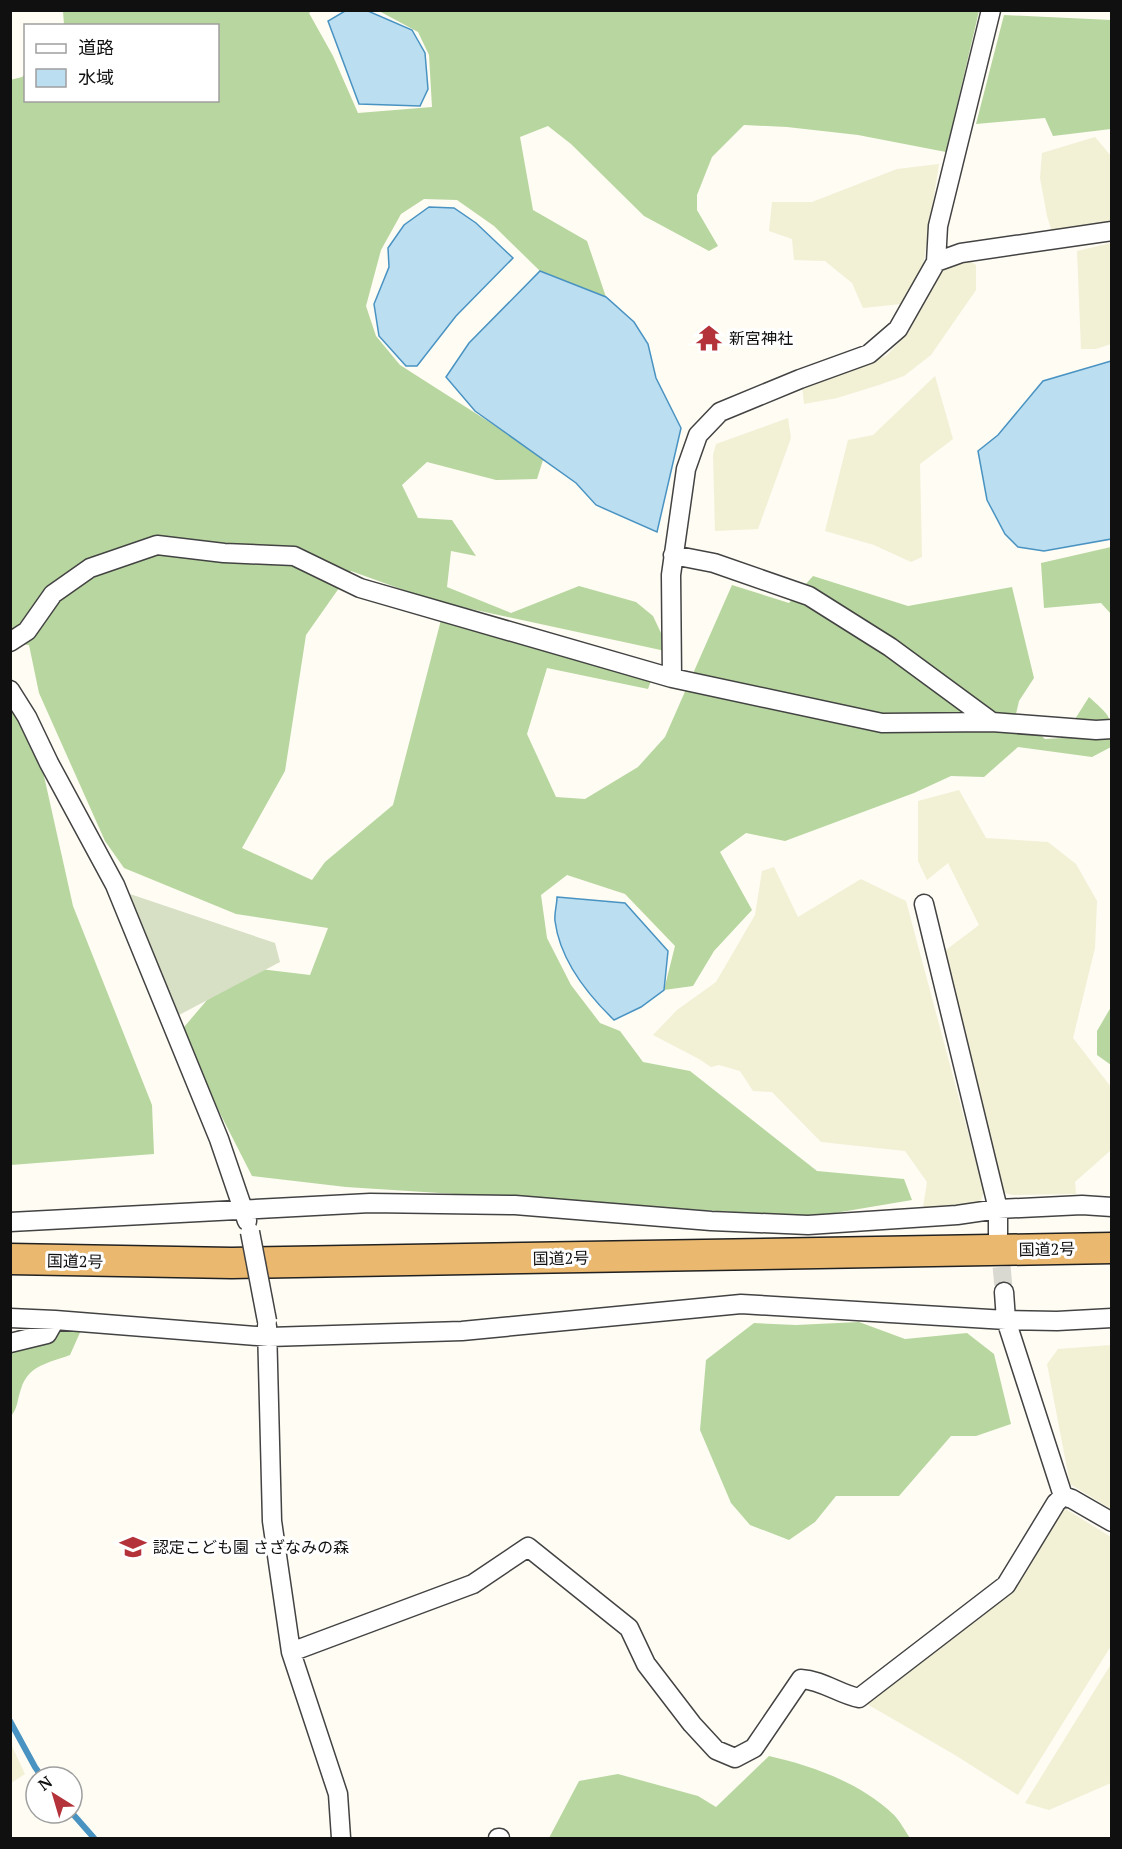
<svg xmlns="http://www.w3.org/2000/svg" width="1122" height="1849" viewBox="0 0 1122 1849" font-family="'PT Serif','Noto Sans JP',serif">
	<rect width="100%" height="100%" fill="#fefcf3"/>
	<!-- farmland -->
	<path fill="#f2f0d5" d="M 1095,137 L 1111,156 L 1111,222 L 1052,232 L 1047,216 L 1040,178 L 1042,153 Z
		M 939,164 L 922,273 L 901,304 L 863,308 L 852,283 L 825,261 L 794,260 L 792,239 L 769,231 L 772,202 L 812,202 L 897,169 Z
		M 1111,243 L 1111,344 L 1096,349 L 1081,349 L 1077,251 Z
		M 967,259 L 976,265 L 976,290 L 931,355 L 904,376 L 879,385 L 837,398 L 804,404 L 802,384 L 886,356 L 909,332 L 936,270 Z
		M 935,376 L 953,439 L 920,464 L 922,557 L 911,562 L 874,545 L 825,531 L 848,440 L 873,435 Z
		M 788,418 L 791,438 L 758,529 L 715,531 L 713,455 L 716,444 Z
		M 959,790 L 986,838 L 1048,842 L 1076,864 L 1097,901 L 1095,948 L 1073,1038 L 1111,1087 L 1111,1150 L 1075,1182 L 1076,1194 L 1013,1195 L 1000,1192 L 942,953 L 979,925 L 948,863 L 927,880 L 918,861 L 918,801 Z
		M 774,867 L 798,917 L 861,879 L 906,901 L 984,1192 L 981,1200 L 969,1206 L 923,1208 L 927,1182 L 905,1151 L 821,1142 L 772,1092 L 753,1091 L 740,1071 L 719,1065 L 711,1067 L 699,1059 L 653,1035 L 677,1010 L 716,982 L 755,915 L 762,871 Z
		M 1111,1345 L 1112,1345 L 1111,1509 L 1070,1484 L 1047,1364 L 1058,1349 Z
		M 1056,1503 L 1111,1537 L 1111,1646 L 1018,1795 L 955,1755 L 867,1704 L 1006,1585 Z
		M 1111,1664 L 1111,1783 L 1049,1810 L 1025,1803 Z
		M 11,1744 L 25,1774 L 11,1783 L 10,1783 Z"/>
	<!-- forest -->
	<path fill="#b8d69f" d="M 63,11 L 312,11 L 309,13 L 333,56 L 358,113 L 432,107 L 429,55 L 418,32 L 379,11 L 979,11 L 946,152 L 858,135 L 787,127 L 744,125 L 712,157 L 697,195 L 697,210 L 718,246 L 709,251 L 644,216 L 571,144 L 548,126 L 520,137 L 533,210 L 587,241 L 606,297 L 540,271 L 494,226 L 457,200 L 424,199 L 401,214 L 381,250 L 366,306 L 376,336 L 400,365 L 544,457 L 537,479 L 496,480 L 427,462 L 402,485 L 418,518 L 452,520 L 476,556 L 451,551 L 447,587 L 511,613 L 579,586 L 636,602 L 653,616 L 670,652 L 434,601 L 351,571 L 306,635 L 285,771 L 242,848 L 312,880 L 325,862 L 393,805 L 442,616 L 652,678 L 648,689 L 547,668 L 527,734 L 556,797 L 585,799 L 638,767 L 665,737 L 732,585 L 789,603 L 813,576 L 908,606 L 1012,587 L 1034,678 L 1019,701 L 1016,714 L 1045,739 L 1063,738 L 1089,697 C 1113,719 1111,715 1111,747 L 1092,757 L 1018,747 L 984,777 L 951,776 L 914,793 L 785,841 L 746,833 L 720,852 L 752,910 L 714,951 L 693,986 L 664,990 L 675,946 L 625,894 L 567,875 L 541,895 L 547,938 L 571,985 L 600,1023 L 620,1031 L 643,1062 L 690,1071 L 817,1171 L 904,1179 L 912,1200 L 811,1217 L 346,1187 L 252,1176 L 179,1033 L 207,1000 L 260,969 L 310,975 L 328,928 L 236,914 L 124,868 L 105,841 L 39,693 L 29,645 L 11,643 L 10,80 L 22,77 L 25,74 L 26,100 L 218,100 L 218,26 L 64,25 Z
		M 1004,15 L 1111,20 L 1111,129 L 1053,136 L 1045,118 L 976,124 Z
		M 1111,547 L 1111,614 L 1101,603 L 1044,608 L 1041,563 Z
		M 10,704 L 42,767 L 73,906 L 152,1105 L 154,1154 L 11,1165 Z
		M 1111,1007 L 1111,1065 L 1097,1055 L 1097,1031 Z
		M 859,1322 L 905,1339 L 967,1333 L 994,1354 L 1011,1424 L 976,1436 L 951,1436 L 899,1496 L 836,1496 L 815,1522 L 789,1540 L 750,1525 L 731,1503 L 700,1430 L 706,1360 L 754,1323 L 796,1325 Z
		M 82,1328 L 70,1355 C 49,1363 28,1365 21,1389 C 17,1400 18,1408 11,1416 L 10,1345 L 60,1331 Z
		M 769,1756 C 813,1766 861,1783 894,1815 C 900,1821 905,1831 910,1838 L 549,1838 L 579,1781 L 618,1774 L 698,1796 L 716,1807 Z"/>
	<!-- cemetery -->
	<path fill="#d7dfc5" d="M 127,893 L 275,943 L 280,962 L 179,1015 L 128,904 Z"/>
	<!-- water -->
	<path fill="#bcdef1" stroke="#4993c2" stroke-width="1.5" d="M 345,11 L 368,11 L 412,30 L 425,53 L 428,89 L 420,106 L 359,104 L 328,21 Z
		M 429,207 L 454,208 L 476,223 L 513,258 L 456,316 L 417,366 L 406,366 L 379,336 L 374,304 L 389,267 L 388,248 L 404,225 Z
		M 540,271 L 606,297 L 634,322 L 648,344 L 656,378 L 681,428 L 657,532 L 596,505 L 576,483 L 475,411 L 446,377 L 469,343 Z
		M 1111,361 L 1111,539 L 1044,551 L 1018,547 L 1005,534 L 987,500 L 978,451 L 998,435 L 1043,381 Z
		M 557,897 L 625,903 L 668,951 L 664,990 L 641,1007 L 614,1020 C 586,993 560,960 555,921 C 554,913 557,905 557,897 Z"/>
	<g fill="none" stroke-linecap="round" stroke-linejoin="round">
		<!-- stream -->
		<path stroke="#4993c2" stroke-width="6" d="M 10,1721 L 35,1767 L 42,1777
			M 72,1813 L 94,1838"/>
		<!-- minor-tunnel -->
		<path stroke="#dad9d1" stroke-width="18" stroke-dasharray="18 9" stroke-linecap="butt" d="M 999,1240 L 1004,1292"/>
		<!-- minor casing -->
		<g stroke="#434343" stroke-width="21">
			<path id="minor" d="M 936,262 L 961,253 L 1112,231
				M 673,555 L 714,563 L 809,596 L 890,647 L 992,722
				M 10,642 L 27,631 L 53,594 L 90,568 L 157,545 L 224,553 L 294,556 L 360,588 L 672,678 L 882,723 L 992,722 L 1096,730 L 1112,729
				M 672,678 L 671,575 L 686,469 L 698,435 L 720,412 L 800,379 L 869,354 L 898,329 L 936,262 L 938,226 L 991,10
				M 10,690 L 27,717 L 49,763 L 115,885 L 219,1139 L 247,1221
				M 924,904 L 998,1209 L 998,1236
				M 10,1222 L 370,1203 L 515,1205 L 711,1221 L 808,1225 L 957,1215 L 998,1209 L 1082,1205 L 1112,1207
				M 1004,1292 L 1006,1320 L 1063,1496
				M 10,1318 L 55,1320 L 269,1337 L 462,1331 L 741,1304 L 1006,1320 L 1057,1321 L 1112,1318
				M 267,1326 L 272,1521 L 291,1652 L 338,1794 L 341,1838
				M 10,1343 L 47,1334 L 55,1320
				M 1063,1496 L 1072,1499 L 1112,1522
				M 291,1652 L 473,1584 L 528,1547 L 629,1628 L 646,1664 L 692,1724 L 716,1750 L 735,1758 L 754,1748 L 801,1679 C 822,1680 839,1694 859,1698 L 1006,1585 L 1056,1503 L 1063,1496
				M 498,1838 L 500,1838"/>
		</g>
		<!-- trunk casing -->
		<g stroke="#212121" stroke-width="33">
			<path id="trunk" d="M 10,1259 L 232,1263 L 1112,1248"/>
		</g>
		<!-- minor -->
		<use href="#minor" stroke="#fff" stroke-width="18"/>
		<!-- trunk -->
		<use href="#trunk" stroke="#eab86e" stroke-width="30"/>
		<!-- minor-bridge casing -->
		<g stroke="#434343" stroke-width="21" stroke-linecap="butt">
			<path id="minor-bridge" d="M 250,1232 L 267,1321"/>
		</g>
		<!-- minor-bridge -->
		<use href="#minor-bridge" stroke="#fff" stroke-width="18"/>
	</g>
	<!-- icons -->
	<defs>
		<g id="temple-bare" transform="scale(2.07)"><path d="M0-6L5-2H3V0L6.5 2.5H4V6H1.5V3h-3V6H-4V2.5H-6.5L-3 0V-2H-5Z" fill="#b4333a" stroke="#fff" stroke-width="2.5" paint-order="stroke"/></g>
		<g id="school-bare" transform="scale(2.07)"><path d="M0-5L7-2L0 1L-7-2ZM-4 1L0 2.5L4 1V4Q0 6-4 4Z" fill="#b4333a" stroke="#fff" stroke-width="2.5" paint-order="stroke"/></g>
	</defs>
	<g fill-rule="evenodd">
		<use href="#temple-bare" x="709" y="338"/>
		<use href="#school-bare" x="133" y="1547"/>
	</g>
	<g text-anchor="middle" dominant-baseline="central" stroke-width="6" stroke-linejoin="round" paint-order="stroke">
		<!-- poi labels -->
		<g font-size="16" fill="#101010" stroke="#fff" text-anchor="start">
			<text x="729" y="338">新宮神社</text>
			<text x="153" y="1547">認定こども園 さざなみの森</text>
		</g>
		<!-- street labels -->
		<g font-size="16" fill="#101010" stroke="#fff">
			<text transform="translate(1047 1249) rotate(-1)">国道2号</text>
			<text transform="translate(561 1258) rotate(-1)">国道2号</text>
			<text transform="translate(75 1261) rotate(1)">国道2号</text>
		</g>
	</g>
	<!-- border -->
	<rect width="1122" height="1849" fill="none" stroke="#101010" stroke-width="24"/>
	<!-- legend -->
	<rect x="24" y="24" width="195" height="78" fill="#ffffff" stroke="#9f9f9f" stroke-width="1.5"/>
	<rect x="36" y="44" width="30" height="9" fill="#ffffff" stroke="#9f9f9f" stroke-width="1.5"/>
	<text x="78" y="54" font-size="18" fill="#101010">道路</text>
	<rect x="36" y="69" width="30" height="18" fill="#bcdef1" stroke="#9f9f9f" stroke-width="1.5"/>
	<text x="78" y="84" font-size="18" fill="#101010">水域</text>
	<!-- north arrow -->
	<g transform="translate(54 1795) rotate(323)"><circle r="28" fill="#ffffff" stroke="#9f9f9f" stroke-width="1.5"/>
	<path d="M0-4.5L10 22L0 15L-10 22Z" fill="#b4333a"/>
	<text y="-9" font-size="16" font-weight="bold" text-anchor="middle" fill="#101010">N</text>
	</g>
</svg>
